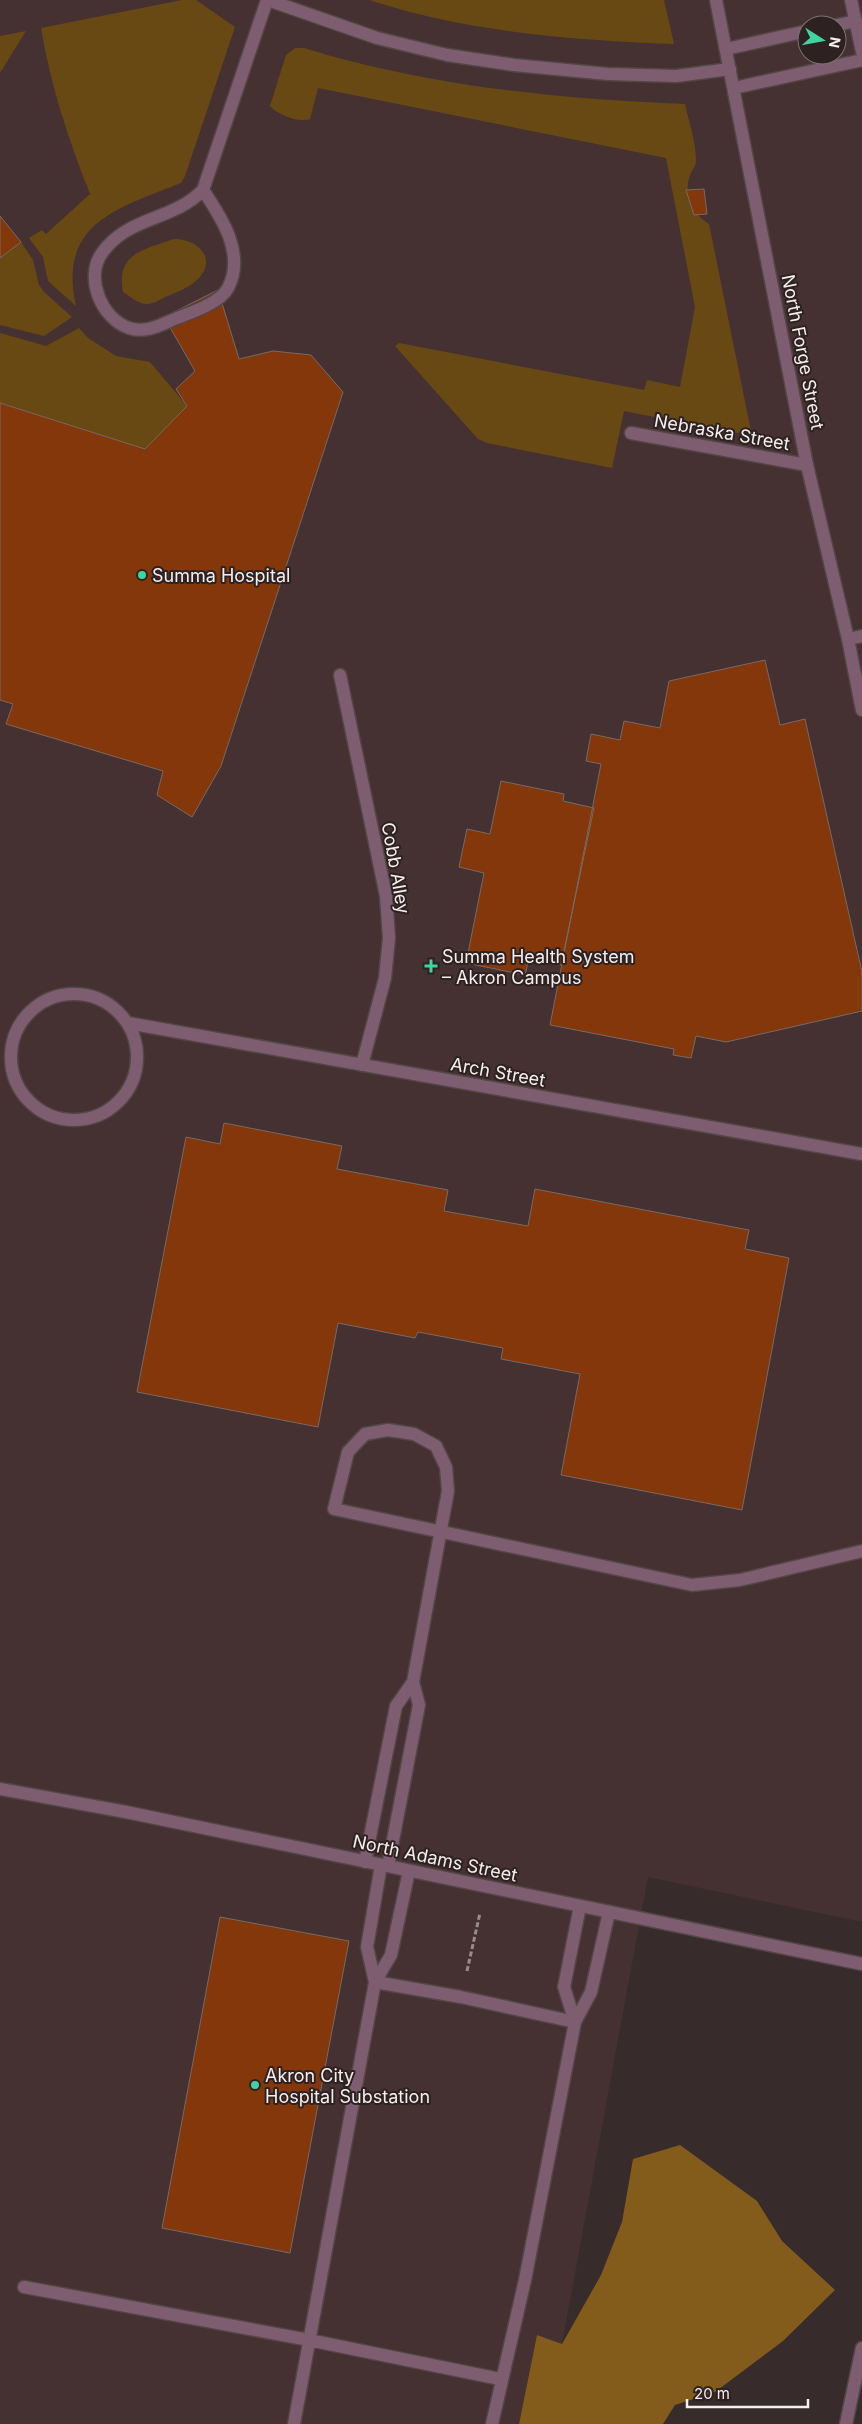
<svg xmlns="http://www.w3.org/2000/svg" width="862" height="2424" viewBox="0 0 862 2424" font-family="Inter,sans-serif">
	<rect width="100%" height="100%" fill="#372b2b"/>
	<!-- built -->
	<path fill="#453132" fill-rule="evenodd" d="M 0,0 L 862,0 L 862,1922 L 648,1877 L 562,2344 L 537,2335 L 519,2424 L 0,2424 ZM 807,25 L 837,25 L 837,55 L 807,55 Z"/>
	<!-- green -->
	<path fill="#694913" d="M 182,0 L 196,0 L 235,27 L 185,176 L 181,183 C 119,208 57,222 76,306 L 48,281 L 43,257 L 29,238 L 42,230 L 46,234 L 90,194 C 68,138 51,87 41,28 Z
		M 369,0 L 664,0 L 674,44 C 572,40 467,32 369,0 Z
		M 26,31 L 0,73 L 0,36 Z
		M 295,48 L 304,48 C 427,86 557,99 685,104 C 689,122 696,143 696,161 C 696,166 692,170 690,175 C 683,194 693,215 709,224 L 751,431 L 736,433 L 624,411 L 612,468 L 487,443 L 478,439 L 395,346 L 399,343 L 644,390 L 647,380 L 680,387 L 695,307 L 666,158 L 318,88 L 310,119 C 299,123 278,115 270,106 L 286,55 Z
		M 174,239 C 199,239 219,260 196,281 C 188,288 175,293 165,297 C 160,300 153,304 147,304 C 138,304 131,297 123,292 C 116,253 143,250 174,239 Z
		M 21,242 L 33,260 L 39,285 L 44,292 L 72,317 L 44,336 L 0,325 L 0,258 Z
		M 79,328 L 88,338 L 116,356 L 150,362 L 187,406 L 145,449 L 0,403 L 0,333 L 46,346 Z"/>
	<!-- forest -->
	<path fill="#835c1b" d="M 680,2145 L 757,2201 L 782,2241 L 835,2290 L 783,2341 L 715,2392 L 675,2405 L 663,2424 L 519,2424 L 537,2335 L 562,2344 L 601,2275 L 622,2222 L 633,2159 Z"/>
	<!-- building -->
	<path fill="#83370a" stroke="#776a64" d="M 704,189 L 707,214 L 694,215 L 686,190 Z
		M 0,216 L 21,242 L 0,258 Z
		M 218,290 L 239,359 L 273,351 L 311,355 L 343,392 L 221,766 L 192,817 L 157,795 L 163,771 L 6,724 L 13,704 L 0,700 L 0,403 L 145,449 L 187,406 L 176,389 L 195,371 L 164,317 Z
		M 765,660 L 780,725 L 805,719 L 862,972 L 862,1011 L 726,1042 L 696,1036 L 691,1058 L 673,1055 L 674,1049 L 550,1025 L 601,764 L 586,761 L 591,734 L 620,740 L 624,721 L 660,728 L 669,681 Z
		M 501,781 L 564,794 L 563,801 L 594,808 L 561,965 L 529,958 L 525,975 L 466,963 L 484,873 L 459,867 L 467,829 L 490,834 Z
		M 224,1123 L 342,1146 L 337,1169 L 448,1190 L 444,1211 L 528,1226 L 535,1189 L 749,1230 L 745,1249 L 789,1258 L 742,1510 L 561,1475 L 580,1374 L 501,1359 L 503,1348 L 418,1332 L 415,1338 L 338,1323 L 318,1427 L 137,1392 L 186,1137 L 220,1144 Z
		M 220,1917 L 349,1941 L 290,2253 L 162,2228 Z"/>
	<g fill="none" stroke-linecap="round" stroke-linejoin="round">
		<!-- service casing -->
		<g stroke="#524646" stroke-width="15">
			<path id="service" d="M 268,0 L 377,38 L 447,55 L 514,65 L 608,74 L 676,76 L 730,69
				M 851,0 L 862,52
				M 837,25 L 856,21
				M 726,49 L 807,31
				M 734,88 L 862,60
				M 203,190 C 221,217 246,254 228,288 C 220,303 192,312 177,318 C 162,324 146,334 129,328 C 102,319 84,278 102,253 C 128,216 173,221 203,190 L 267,0
				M 848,639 L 862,636
				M 340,675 L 386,896 L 389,938 L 385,978 L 362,1065
				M 365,1862 L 396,1706 L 413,1682
				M 381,1865 L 367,1947 L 375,1982 L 391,1955 L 409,1871
				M 388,1866 L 419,1705 L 413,1682 L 448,1491 L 446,1467 L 436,1446 L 414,1434 L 388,1430 L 365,1434 L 348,1452 L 334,1509 L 692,1585 L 740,1580 L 862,1551
				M 580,1906 L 564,1987 L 575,2022 L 591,1992 L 609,1912
				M 24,2287 L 309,2340 L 500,2379
				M 294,2424 L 375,1982 L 461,1997 L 575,2022 L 525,2280 L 492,2424"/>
		</g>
		<!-- minor casing -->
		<g stroke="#524646" stroke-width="15">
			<path id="minor" d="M 631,433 L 807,465
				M11 1057a63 63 0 1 1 126 0a63 63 0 1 1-126 0Z
				M 128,1023 L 862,1154
				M 846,2424 L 862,2348"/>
		</g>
		<!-- tertiary casing -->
		<g stroke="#524646" stroke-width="15">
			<path id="tertiary" d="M 716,0 L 807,465 L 848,639 L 862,710
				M 0,1789 L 126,1812 L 862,1964"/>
		</g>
		<!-- path -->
		<path stroke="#968c8c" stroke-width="3" stroke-dasharray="5 2.5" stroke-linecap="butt" d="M 467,1971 L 480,1913"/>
		<!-- service -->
		<use href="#service" stroke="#7f5d70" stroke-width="12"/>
		<!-- minor -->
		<use href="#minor" stroke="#7f5d70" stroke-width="12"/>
		<!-- tertiary -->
		<use href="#tertiary" stroke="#7f5d70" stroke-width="12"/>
	</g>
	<!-- markers -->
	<g fill="#3fd4a2" stroke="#2d2122" stroke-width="2">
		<circle cx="142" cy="575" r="5"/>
		<path d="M428.5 958.5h5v5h5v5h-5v5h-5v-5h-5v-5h5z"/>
		<circle cx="255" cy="2085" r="5"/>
	</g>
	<g text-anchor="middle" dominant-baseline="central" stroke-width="4" stroke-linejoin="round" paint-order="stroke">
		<!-- street labels -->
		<g font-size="18" fill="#f7eeee" stroke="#2d2122">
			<text transform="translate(803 352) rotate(79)">North Forge Street</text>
			<text transform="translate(722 432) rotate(10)">Nebraska Street</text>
			<text transform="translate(396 868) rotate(80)">Cobb Alley</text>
			<text transform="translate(498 1072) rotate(10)">Arch Street</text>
			<text transform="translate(435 1858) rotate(12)">North Adams Street</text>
		</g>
		<!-- poi labels -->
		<g font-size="18" fill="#f7eeee" stroke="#2d2122" text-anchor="start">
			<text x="152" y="575">Summa Hospital</text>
			<text x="442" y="956">Summa Health System<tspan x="442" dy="21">– Akron Campus</tspan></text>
			<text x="265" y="2075">Akron City<tspan x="265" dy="21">Hospital Substation</tspan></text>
		</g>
	</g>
	<!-- north arrow -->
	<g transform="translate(822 40) rotate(101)"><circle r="24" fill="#2d2122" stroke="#7e7374"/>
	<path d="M0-4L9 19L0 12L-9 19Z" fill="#3fd4a2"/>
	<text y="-8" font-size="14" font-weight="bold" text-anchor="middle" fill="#f7eeee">N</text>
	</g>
	<!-- scale -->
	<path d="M687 2399v8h121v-8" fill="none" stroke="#f7eeee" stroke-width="2.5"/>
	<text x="694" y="2399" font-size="15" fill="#f7eeee" stroke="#2d2122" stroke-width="4" paint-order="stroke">20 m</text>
</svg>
